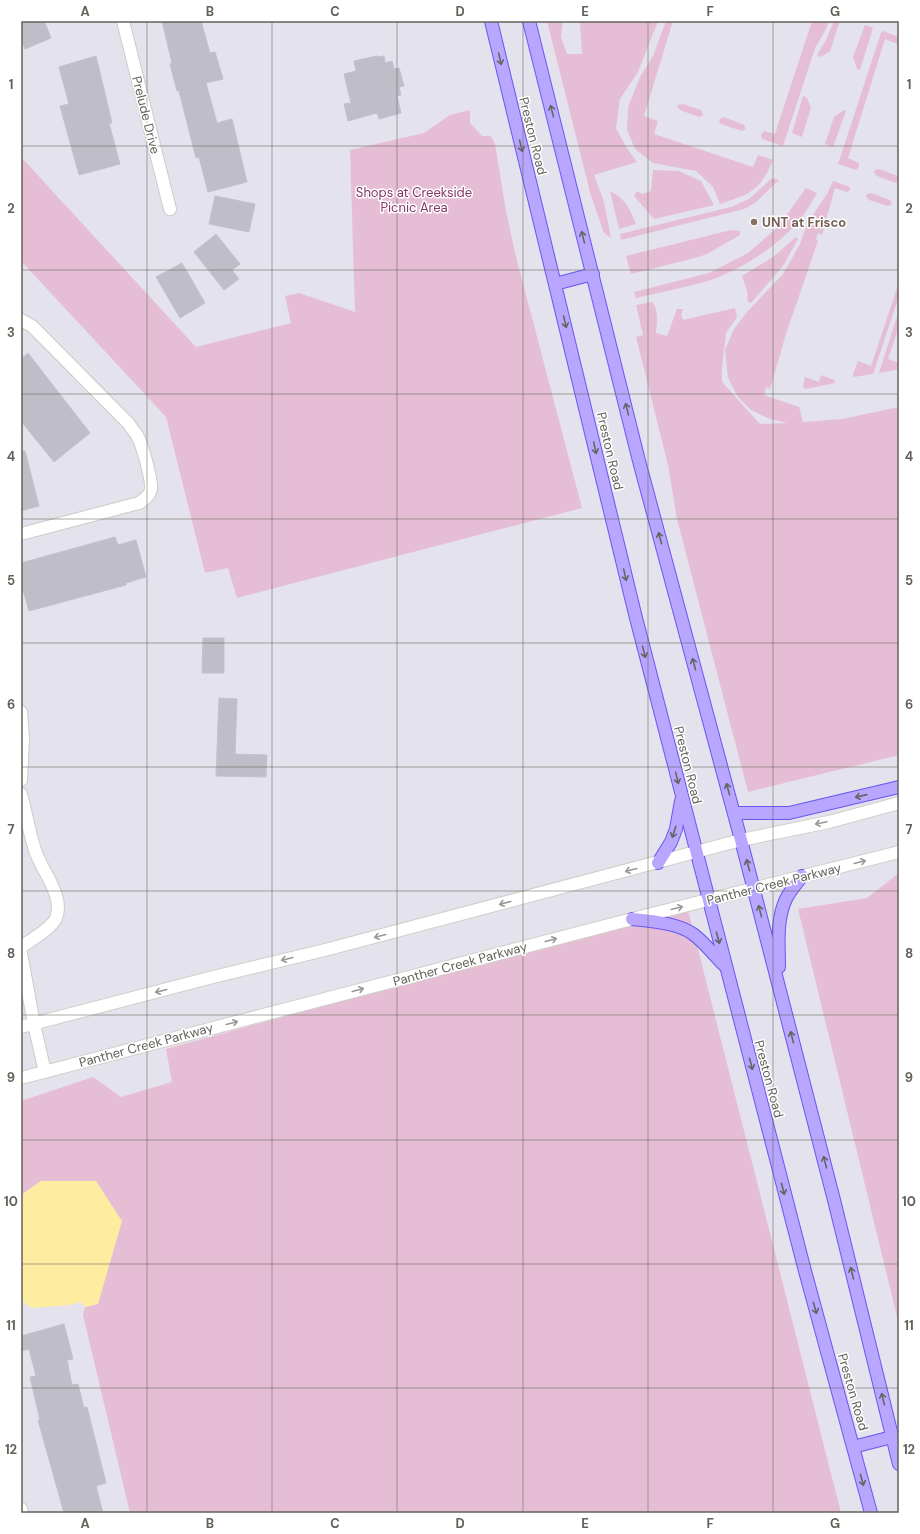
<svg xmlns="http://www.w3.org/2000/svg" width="920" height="1534" viewBox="0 0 920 1534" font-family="'DM Sans',sans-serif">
	<rect width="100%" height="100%" fill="#e4e2ed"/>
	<!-- green -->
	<path fill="#e5bed6" d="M 547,21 L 563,21 L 561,37 L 567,54 L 582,54 L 580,21 L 658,21 L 638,72 L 620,99 L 616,128 L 626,147 L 637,162 L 594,175 L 604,202 L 611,238 L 604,233 L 591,196 Z
		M 666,21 L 673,21 L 644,116 L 658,121 L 654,134 L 753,167 L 758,155 L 773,160 C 760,191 750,194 720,204 L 713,187 L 696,171 L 653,163 L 635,149 L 627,130 L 628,107 L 640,77 L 653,56 Z
		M 812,21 L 829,21 C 826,31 820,39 815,48 L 783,146 L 762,139 L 761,135 L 764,131 L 775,134 Z
		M 834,21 L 840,21 L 830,51 L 821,57 L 817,55 L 826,40 Z
		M 865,25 L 873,28 L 860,70 L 857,69 L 853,57 Z
		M 883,31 L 899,37 L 898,44 L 885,39 L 848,158 L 859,163 L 859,167 L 856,170 L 838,164 L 881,33 Z
		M 803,96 L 807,98 L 811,107 L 802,137 L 792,133 Z
		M 683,104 L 701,110 L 703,115 L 699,117 L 680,110 L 677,106 L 678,105 Z
		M 470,110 L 470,123 L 482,136 L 491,136 L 495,144 L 506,211 L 515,253 L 582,508 L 237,598 L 228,568 L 205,573 L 166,417 L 21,261 L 21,157 L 196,347 L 291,323 L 285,296 L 299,293 L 355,312 L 350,150 L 424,133 L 450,115 Z
		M 844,110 L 846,111 L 833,147 L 825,144 L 834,117 Z
		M 724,117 L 744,125 L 746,129 L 742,131 L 721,124 L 719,122 L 720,119 Z
		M 879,169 L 898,176 L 899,181 L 896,183 L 877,176 L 874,172 L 875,170 Z
		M 653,170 L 679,171 L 701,181 L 714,205 L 654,219 L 634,196 L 637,191 L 642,194 L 651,191 Z
		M 772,178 L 779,180 L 755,203 L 744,209 L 621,240 L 620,234 L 731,207 L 749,199 Z
		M 833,181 L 850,187 L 850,190 L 847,192 L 835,188 L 822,235 L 818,233 L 816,239 L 818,241 L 786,334 L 770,389 L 766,387 L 764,395 L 799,407 L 803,422 L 842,419 L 899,407 L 899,755 L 748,792 L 677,519 L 668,465 L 636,337 L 643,335 L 636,305 L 652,302 C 659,310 657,322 656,333 L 667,336 L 677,309 L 683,309 L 681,315 L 683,320 L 735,308 L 737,317 L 726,333 L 722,368 L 722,382 L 760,424 L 787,423 L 770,419 L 751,410 L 738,397 L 728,378 L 725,350 L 734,329 L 747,312 L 783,274 L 800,244 L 808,222 L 827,194 Z
		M 806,188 L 817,193 C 812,201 807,211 801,218 C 780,245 742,269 711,280 C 687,287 661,292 636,298 L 634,292 L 709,273 L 748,253 L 778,227 Z
		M 610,191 C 627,201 629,207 636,224 L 619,229 Z
		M 871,193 L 890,200 L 892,204 L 888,206 L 869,200 L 866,196 L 867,194 Z
		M 731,230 L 740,231 L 740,235 L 707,254 L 695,258 L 631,274 L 626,256 Z
		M 796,237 L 798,239 L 783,266 L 751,303 L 748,302 L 747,291 L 742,276 L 773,257 Z
		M 899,282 L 899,296 L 873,374 L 854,377 L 853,374 L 858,361 L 871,366 Z
		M 899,310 L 899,326 L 888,359 L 899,363 L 899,368 L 896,370 L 879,373 Z
		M 821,375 L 834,380 L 835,383 L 806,389 L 803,387 L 805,377 L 819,382 Z
		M 899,873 L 899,1325 L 798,909 L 867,898 Z
		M 688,910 L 841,1513 L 130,1513 L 83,1315 L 85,1307 L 98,1304 L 41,1181 L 21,1195 L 21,1101 L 93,1077 L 121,1097 L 172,1082 L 166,1049 L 531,949 Z"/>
	<!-- water -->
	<path fill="#feeca1" d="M 41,1181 L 96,1181 L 122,1221 L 98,1304 L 85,1307 L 81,1302 L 69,1305 L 32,1308 L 21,1301 L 21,1195 Z"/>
	<!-- building -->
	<path fill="#bfbec8" stroke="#c1c0d2" d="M 21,21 L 44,21 L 51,38 L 25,49 L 21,40 Z
		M 162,21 L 201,21 L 210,53 L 215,52 L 223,79 L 206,83 L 217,123 L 232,119 L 247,182 L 208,192 L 199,157 L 196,158 L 179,91 L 177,91 L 170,64 L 172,63 Z
		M 96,56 L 112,123 L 109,123 L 120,164 L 79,175 L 60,106 L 69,104 L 59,67 Z
		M 377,56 L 378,57 L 384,56 L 385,63 L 392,61 L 394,69 L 399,68 L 404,86 L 399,87 L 401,95 L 397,96 L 401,113 L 379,119 L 377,113 L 348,121 L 344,104 L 351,103 L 344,74 L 356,71 L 354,61 Z
		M 215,196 L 255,204 L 249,232 L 209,224 Z
		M 216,234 L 240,264 L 232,270 L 239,279 L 224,290 L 194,252 Z
		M 182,263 L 205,303 L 180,318 L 156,277 Z
		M 28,353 L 90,433 L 54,462 L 21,421 L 21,359 Z
		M 21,451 L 25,451 L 39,506 L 21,511 Z
		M 115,537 L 118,545 L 136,540 L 146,577 L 126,583 L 126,585 L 29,611 L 23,590 L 21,591 L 21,563 Z
		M 203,638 L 224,638 L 224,673 L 202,673 Z
		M 219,698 L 237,699 L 235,754 L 267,755 L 266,777 L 216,776 Z
		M 64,1324 L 73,1359 L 67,1360 L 72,1385 L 78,1384 L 84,1408 L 87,1407 L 106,1483 L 96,1486 L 103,1513 L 64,1513 L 38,1420 L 40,1420 L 30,1377 L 36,1376 L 29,1349 L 21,1351 L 21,1336 Z"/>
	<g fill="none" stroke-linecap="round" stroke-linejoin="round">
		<!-- street casing -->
		<g stroke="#cdccc6" stroke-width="14">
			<path id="street" d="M 123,21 L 170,209
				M 21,320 L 32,326 L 129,424 C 131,428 134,431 137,435 C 142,444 152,479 151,489 C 150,496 144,499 139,503 L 21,534
				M 21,712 L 23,738 L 21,780
				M 21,794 C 26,812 29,832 35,850 C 41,870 65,896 56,918 C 52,928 31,940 21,947
				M 21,953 L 34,1024 L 45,1072
				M 21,1509 L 22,1513"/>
		</g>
		<!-- secondary casing -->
		<g stroke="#d0d0c8" stroke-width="14">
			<path id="secondary" d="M 21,1027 L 213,977 L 325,950 L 741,840 L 829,822 L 899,803
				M 21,1078 L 632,919 L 899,852"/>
		</g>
		<!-- primary casing -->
		<g stroke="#6658f0" stroke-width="14">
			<path id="primary" d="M 491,21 L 635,614 L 805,1271 L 871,1513
				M 529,21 L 639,461 L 741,840 L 834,1200 L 899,1464
				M 555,284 L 593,274
				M 734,813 L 789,813 L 899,787
				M 658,863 L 671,842 L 676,829 L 681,801
				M 632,919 C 650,921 678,923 693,934 C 704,942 714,955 724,965
				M 779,967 C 779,945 776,920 786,899 C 790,891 797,883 802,876
				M 853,1447 L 892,1437"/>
		</g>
		<!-- street -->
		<use href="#street" stroke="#fff" stroke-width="12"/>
		<!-- secondary -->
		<use href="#secondary" stroke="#fff" stroke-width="12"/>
		<!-- primary -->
		<use href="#primary" stroke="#b9a6fe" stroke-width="12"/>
	</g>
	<!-- one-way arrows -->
	<defs><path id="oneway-shaft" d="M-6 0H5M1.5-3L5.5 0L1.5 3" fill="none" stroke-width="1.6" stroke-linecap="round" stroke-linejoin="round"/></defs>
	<g stroke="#676562">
		<use href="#oneway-shaft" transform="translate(500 59) rotate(77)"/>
		<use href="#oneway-shaft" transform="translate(552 111) rotate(-104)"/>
		<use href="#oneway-shaft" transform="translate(521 146) rotate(76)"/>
		<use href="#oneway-shaft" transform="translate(583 237) rotate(-104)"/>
		<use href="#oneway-shaft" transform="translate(565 322) rotate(77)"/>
		<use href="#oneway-shaft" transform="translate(627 409) rotate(-104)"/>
		<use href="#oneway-shaft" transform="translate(595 448) rotate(77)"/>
		<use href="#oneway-shaft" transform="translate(660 538) rotate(-105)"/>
		<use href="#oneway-shaft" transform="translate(625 575) rotate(77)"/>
		<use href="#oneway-shaft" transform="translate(644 652) rotate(76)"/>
		<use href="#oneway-shaft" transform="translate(694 664) rotate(-105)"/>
		<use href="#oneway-shaft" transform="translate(677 778) rotate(76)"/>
		<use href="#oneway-shaft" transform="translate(728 789) rotate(-105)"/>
		<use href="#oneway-shaft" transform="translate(861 796) rotate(167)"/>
		<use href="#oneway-shaft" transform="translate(674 832) rotate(108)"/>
		<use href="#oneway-shaft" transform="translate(748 865) rotate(-105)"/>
		<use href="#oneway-shaft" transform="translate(760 911) rotate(-104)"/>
		<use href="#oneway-shaft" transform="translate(718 938) rotate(75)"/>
		<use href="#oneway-shaft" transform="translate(792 1037) rotate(-104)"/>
		<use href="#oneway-shaft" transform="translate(751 1064) rotate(75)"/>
		<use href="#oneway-shaft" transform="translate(825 1162) rotate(-104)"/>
		<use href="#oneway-shaft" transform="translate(783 1189) rotate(75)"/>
		<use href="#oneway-shaft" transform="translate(852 1273) rotate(-104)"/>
		<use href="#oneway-shaft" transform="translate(815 1308) rotate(74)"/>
		<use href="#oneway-shaft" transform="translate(883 1399) rotate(-104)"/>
		<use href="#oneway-shaft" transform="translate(862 1480) rotate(75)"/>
	</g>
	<g stroke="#9a9994">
		<use href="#oneway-shaft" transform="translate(821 823) rotate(168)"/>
		<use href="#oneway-shaft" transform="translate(860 862) rotate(-14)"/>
		<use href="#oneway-shaft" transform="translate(631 870) rotate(165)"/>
		<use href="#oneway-shaft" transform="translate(505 903) rotate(165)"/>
		<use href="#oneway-shaft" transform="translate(677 908) rotate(-14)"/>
		<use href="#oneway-shaft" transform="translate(380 936) rotate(165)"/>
		<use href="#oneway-shaft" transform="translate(551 940) rotate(-15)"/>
		<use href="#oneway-shaft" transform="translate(287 959) rotate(166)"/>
		<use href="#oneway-shaft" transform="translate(358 990) rotate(-15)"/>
		<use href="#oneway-shaft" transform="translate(161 991) rotate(166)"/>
		<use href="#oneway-shaft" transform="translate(232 1023) rotate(-15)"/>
	</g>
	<!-- grid -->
	<path fill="none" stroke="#63625a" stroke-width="1" stroke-opacity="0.55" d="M 147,21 L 147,1513M 272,21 L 272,1513M 397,21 L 397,1513M 523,21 L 523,1513M 648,21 L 648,1513M 773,21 L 773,1513M 21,146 L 899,146M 21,270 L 899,270M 21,394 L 899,394M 21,519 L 899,519M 21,643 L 899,643M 21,767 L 899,767M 21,891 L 899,891M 21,1015 L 899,1015M 21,1140 L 899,1140M 21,1264 L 899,1264M 21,1388 L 899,1388"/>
	<!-- markers -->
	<circle fill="#8d6e63" stroke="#fff" stroke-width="1.5" cx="754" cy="222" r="4"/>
	<g text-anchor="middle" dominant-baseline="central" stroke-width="3" stroke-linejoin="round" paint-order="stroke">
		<!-- street labels -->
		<g font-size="13" fill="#63625a" stroke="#fff">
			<text transform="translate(146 115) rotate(76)">Prelude Drive</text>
			<text transform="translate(533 136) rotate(76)">Preston Road</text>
			<text transform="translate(610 451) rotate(77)">Preston Road</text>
			<text transform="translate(688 765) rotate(76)">Preston Road</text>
			<text transform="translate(774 884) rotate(-14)">Panther Creek Parkway</text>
			<text transform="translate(460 964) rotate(-15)">Panther Creek Parkway</text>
			<text transform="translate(146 1045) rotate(-15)">Panther Creek Parkway</text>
			<text transform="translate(769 1079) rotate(75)">Preston Road</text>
			<text transform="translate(853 1392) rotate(74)">Preston Road</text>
		</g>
		<!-- park labels -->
		<g font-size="13" fill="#863665" stroke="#fff">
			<text x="414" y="192">Shops at Creekside<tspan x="414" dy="15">Picnic Area</tspan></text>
		</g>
		<!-- education labels -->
		<g font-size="13" font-weight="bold" fill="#785e54" stroke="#fff" text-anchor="start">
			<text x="762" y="222">UNT at Frisco</text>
		</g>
	</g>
	<!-- border -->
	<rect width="920" height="1534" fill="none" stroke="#ffffff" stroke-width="44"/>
	<rect x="22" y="22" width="876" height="1490" fill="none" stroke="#63625a" stroke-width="1.5"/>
	<g font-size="13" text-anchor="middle" font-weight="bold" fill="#63625a">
		<text x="85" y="16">A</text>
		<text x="210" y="16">B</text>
		<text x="335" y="16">C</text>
		<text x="460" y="16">D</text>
		<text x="585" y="16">E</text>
		<text x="710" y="16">F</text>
		<text x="835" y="16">G</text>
		<text x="11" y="89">1</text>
		<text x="909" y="89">1</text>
		<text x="11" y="213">2</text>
		<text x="909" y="213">2</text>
		<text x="11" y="337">3</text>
		<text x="909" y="337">3</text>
		<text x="11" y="461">4</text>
		<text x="909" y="461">4</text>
		<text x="11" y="585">5</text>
		<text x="909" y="585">5</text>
		<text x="11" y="709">6</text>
		<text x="909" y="709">6</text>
		<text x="11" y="834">7</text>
		<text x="909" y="834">7</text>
		<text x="11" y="958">8</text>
		<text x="909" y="958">8</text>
		<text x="11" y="1082">9</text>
		<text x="909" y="1082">9</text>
		<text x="11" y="1206">10</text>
		<text x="909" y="1206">10</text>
		<text x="11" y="1330">11</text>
		<text x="909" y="1330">11</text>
		<text x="11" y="1454">12</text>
		<text x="909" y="1454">12</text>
		<text x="85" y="1528">A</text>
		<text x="210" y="1528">B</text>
		<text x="335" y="1528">C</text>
		<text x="460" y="1528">D</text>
		<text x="585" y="1528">E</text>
		<text x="710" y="1528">F</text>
		<text x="835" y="1528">G</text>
	</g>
</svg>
